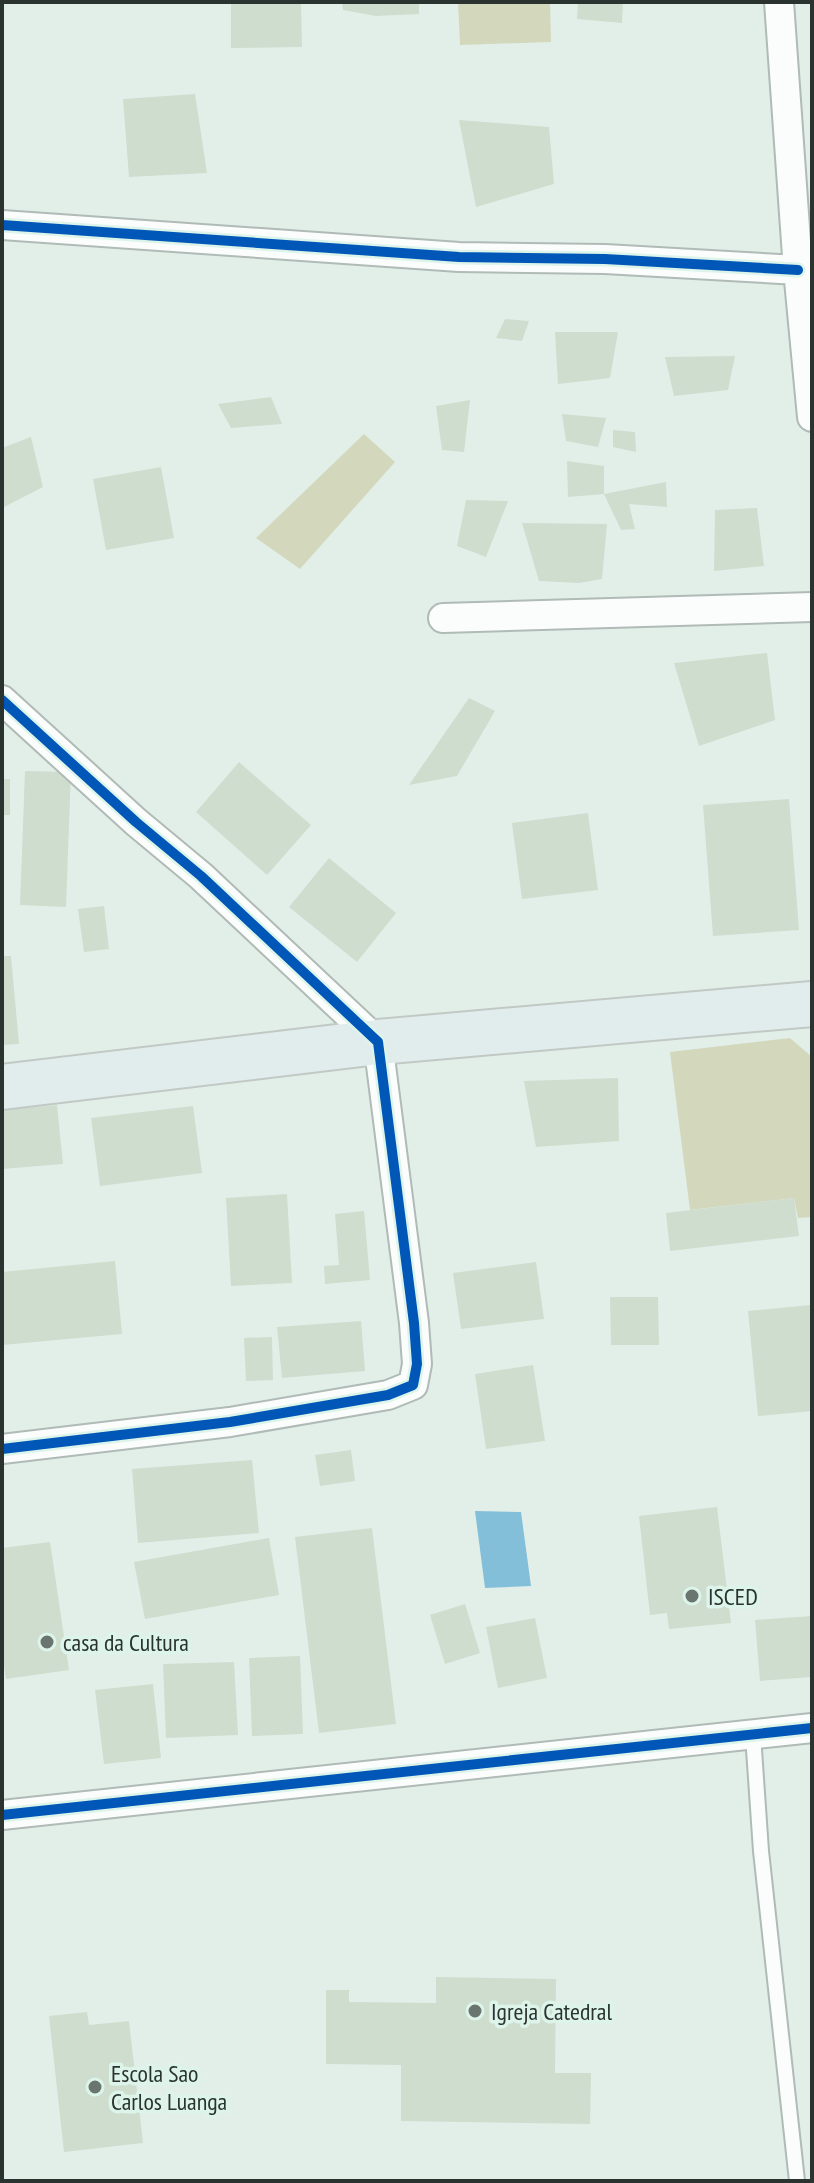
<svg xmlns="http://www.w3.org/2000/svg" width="814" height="2183" viewBox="0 0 814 2183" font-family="'PT Sans Narrow',sans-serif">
	<rect width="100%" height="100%" fill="#e2efe9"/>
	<!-- green -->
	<path fill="#d3d8bc" d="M 458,2 L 550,2 L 551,42 L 460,45 Z
		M 364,434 L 395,462 L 300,569 L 256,538 Z
		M 790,1038 L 812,1057 L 812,1217 L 798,1218 L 794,1198 L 690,1210 L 670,1052 Z"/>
	<!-- water -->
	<path fill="#84bfda" d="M 475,1511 L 521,1512 L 531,1586 L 485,1588 Z"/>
	<!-- building -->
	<path fill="#ceddce" d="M 231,2 L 301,2 L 302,47 L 231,48 Z
		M 342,2 L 419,2 L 419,14 L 376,16 L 343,10 Z
		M 578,2 L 623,2 L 622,23 L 577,19 Z
		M 195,94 L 207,173 L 129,177 L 123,99 Z
		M 459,120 L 549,127 L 554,184 L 476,207 Z
		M 505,319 L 529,321 L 522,341 L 496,338 Z
		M 555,332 L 618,332 L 610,378 L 558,384 Z
		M 735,356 L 728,390 L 674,396 L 665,357 Z
		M 271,397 L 282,424 L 231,428 L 218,404 Z
		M 470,400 L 464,452 L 442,450 L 436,406 Z
		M 562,414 L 606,418 L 598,447 L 566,441 Z
		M 613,430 L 635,432 L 636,452 L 613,447 Z
		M 31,437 L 43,487 L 2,508 L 2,448 Z
		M 567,461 L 604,466 L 604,494 L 568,497 Z
		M 161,467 L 174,538 L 106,550 L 93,479 Z
		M 666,482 L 667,507 L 629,504 L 635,529 L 621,530 L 604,494 Z
		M 466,500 L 508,501 L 486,557 L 457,546 Z
		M 757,508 L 764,566 L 714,571 L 715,510 Z
		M 522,523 L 607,524 L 602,579 L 579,583 L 539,581 Z
		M 767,653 L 775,720 L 699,746 L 674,663 Z
		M 469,698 L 495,711 L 457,776 L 409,785 Z
		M 239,762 L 311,825 L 267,875 L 196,812 Z
		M 25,771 L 71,772 L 66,907 L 20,905 Z
		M 2,779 L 10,779 L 10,815 L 2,815 Z
		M 789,799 L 799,930 L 713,936 L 703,805 Z
		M 588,813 L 598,890 L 522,899 L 512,823 Z
		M 329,858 L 396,913 L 357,962 L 289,907 Z
		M 104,906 L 109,949 L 84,952 L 78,909 Z
		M 2,956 L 11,956 L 19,1044 L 2,1045 Z
		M 618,1078 L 619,1141 L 536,1147 L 524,1081 Z
		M 57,1105 L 63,1164 L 2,1169 L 2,1110 Z
		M 193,1106 L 202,1173 L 100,1186 L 91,1118 Z
		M 287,1194 L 292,1283 L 231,1286 L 226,1198 Z
		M 794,1198 L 799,1236 L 670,1251 L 666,1213 Z
		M 364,1211 L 370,1280 L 325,1284 L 324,1266 L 339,1265 L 335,1214 Z
		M 115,1261 L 122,1334 L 2,1345 L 2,1272 Z
		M 536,1262 L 544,1319 L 461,1329 L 453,1273 Z
		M 610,1297 L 658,1297 L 659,1345 L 611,1345 Z
		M 810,1305 L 812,1411 L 758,1416 L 748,1311 Z
		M 361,1321 L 365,1371 L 282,1378 L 277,1327 Z
		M 272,1337 L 273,1380 L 246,1381 L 244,1338 Z
		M 533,1365 L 545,1441 L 486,1449 L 475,1374 Z
		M 351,1450 L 355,1481 L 320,1486 L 315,1455 Z
		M 252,1460 L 259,1533 L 138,1543 L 132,1469 Z
		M 717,1507 L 731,1623 L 669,1629 L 667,1613 L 650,1615 L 639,1516 Z
		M 372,1528 L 396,1724 L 319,1733 L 295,1537 Z
		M 269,1538 L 279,1595 L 145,1619 L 134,1562 Z
		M 50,1542 L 69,1670 L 6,1679 L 2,1655 L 2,1548 Z
		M 465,1604 L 480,1653 L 445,1664 L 430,1615 Z
		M 812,1616 L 812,1677 L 760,1681 L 755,1620 Z
		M 535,1618 L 547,1678 L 498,1688 L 486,1627 Z
		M 300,1656 L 303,1734 L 252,1736 L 249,1658 Z
		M 234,1662 L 238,1735 L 166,1738 L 163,1664 Z
		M 153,1684 L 161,1758 L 104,1764 L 95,1690 Z
		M 436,1977 L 556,1979 L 555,2073 L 591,2073 L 590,2124 L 401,2121 L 401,2065 L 326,2064 L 326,1990 L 349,1990 L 349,2002 L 436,2003 Z
		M 87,2012 L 89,2025 L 129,2021 L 143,2143 L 64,2152 L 49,2016 Z"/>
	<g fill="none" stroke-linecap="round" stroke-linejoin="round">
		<!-- lane casing -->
		<g stroke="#b0bab6" stroke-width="18">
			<path id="lane" d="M 753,1735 L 761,1851 L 797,2181"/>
		</g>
		<!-- street casing -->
		<g stroke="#b0bab6" stroke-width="32">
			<path id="street" d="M 779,2 L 798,270 L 812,417
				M 2,225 L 459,257 L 605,259 L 798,270
				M 443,618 L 812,607
				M 2,700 L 136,822 L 201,876 L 378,1042 L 414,1323 L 417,1364 L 413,1385 L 388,1395 L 230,1422 L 2,1449
				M 2,1815 L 812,1728"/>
		</g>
		<!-- primary casing -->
		<g stroke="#c2c9c5" stroke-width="48">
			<path id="primary" d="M 2,1087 L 378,1042 L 812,1004"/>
		</g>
		<!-- lane -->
		<use href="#lane" stroke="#fbfdfc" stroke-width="14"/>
		<!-- street -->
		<use href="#street" stroke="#fbfdfc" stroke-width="28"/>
		<!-- primary -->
		<use href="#primary" stroke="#e1edec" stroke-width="44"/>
		<!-- cycleway casing -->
		<g stroke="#ddf4ea" stroke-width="15">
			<path id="cycleway" d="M 2,225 L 459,257 L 605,259 L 798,270
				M 2,700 L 136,822 L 201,876 L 378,1042 L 414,1323 L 417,1364 L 413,1385 L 388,1395 L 230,1422 L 2,1449
				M 2,1815 L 812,1728"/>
		</g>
		<!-- cycleway -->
		<use href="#cycleway" stroke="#0057b8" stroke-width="10"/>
	</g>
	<!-- markers -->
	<g fill="#6a7570" stroke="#ddf4ea" stroke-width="3">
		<circle cx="692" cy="1596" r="8"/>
		<circle cx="47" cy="1642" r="8"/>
		<circle cx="475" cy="2011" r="8"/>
		<circle cx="95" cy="2087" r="8"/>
	</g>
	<g text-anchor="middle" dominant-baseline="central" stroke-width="7" stroke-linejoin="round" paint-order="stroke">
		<!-- poi labels -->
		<g font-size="24" fill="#2a332f" stroke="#ddf4ea" text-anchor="start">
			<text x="708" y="1596">ISCED</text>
			<text x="63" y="1642">casa da Cultura</text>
			<text x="491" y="2011">Igreja Catedral</text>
			<text x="111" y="2073">Escola Sao<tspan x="111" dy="28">Carlos Luanga</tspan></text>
		</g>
	</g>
	<!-- border -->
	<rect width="814" height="2183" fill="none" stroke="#2a332f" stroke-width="8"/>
</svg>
